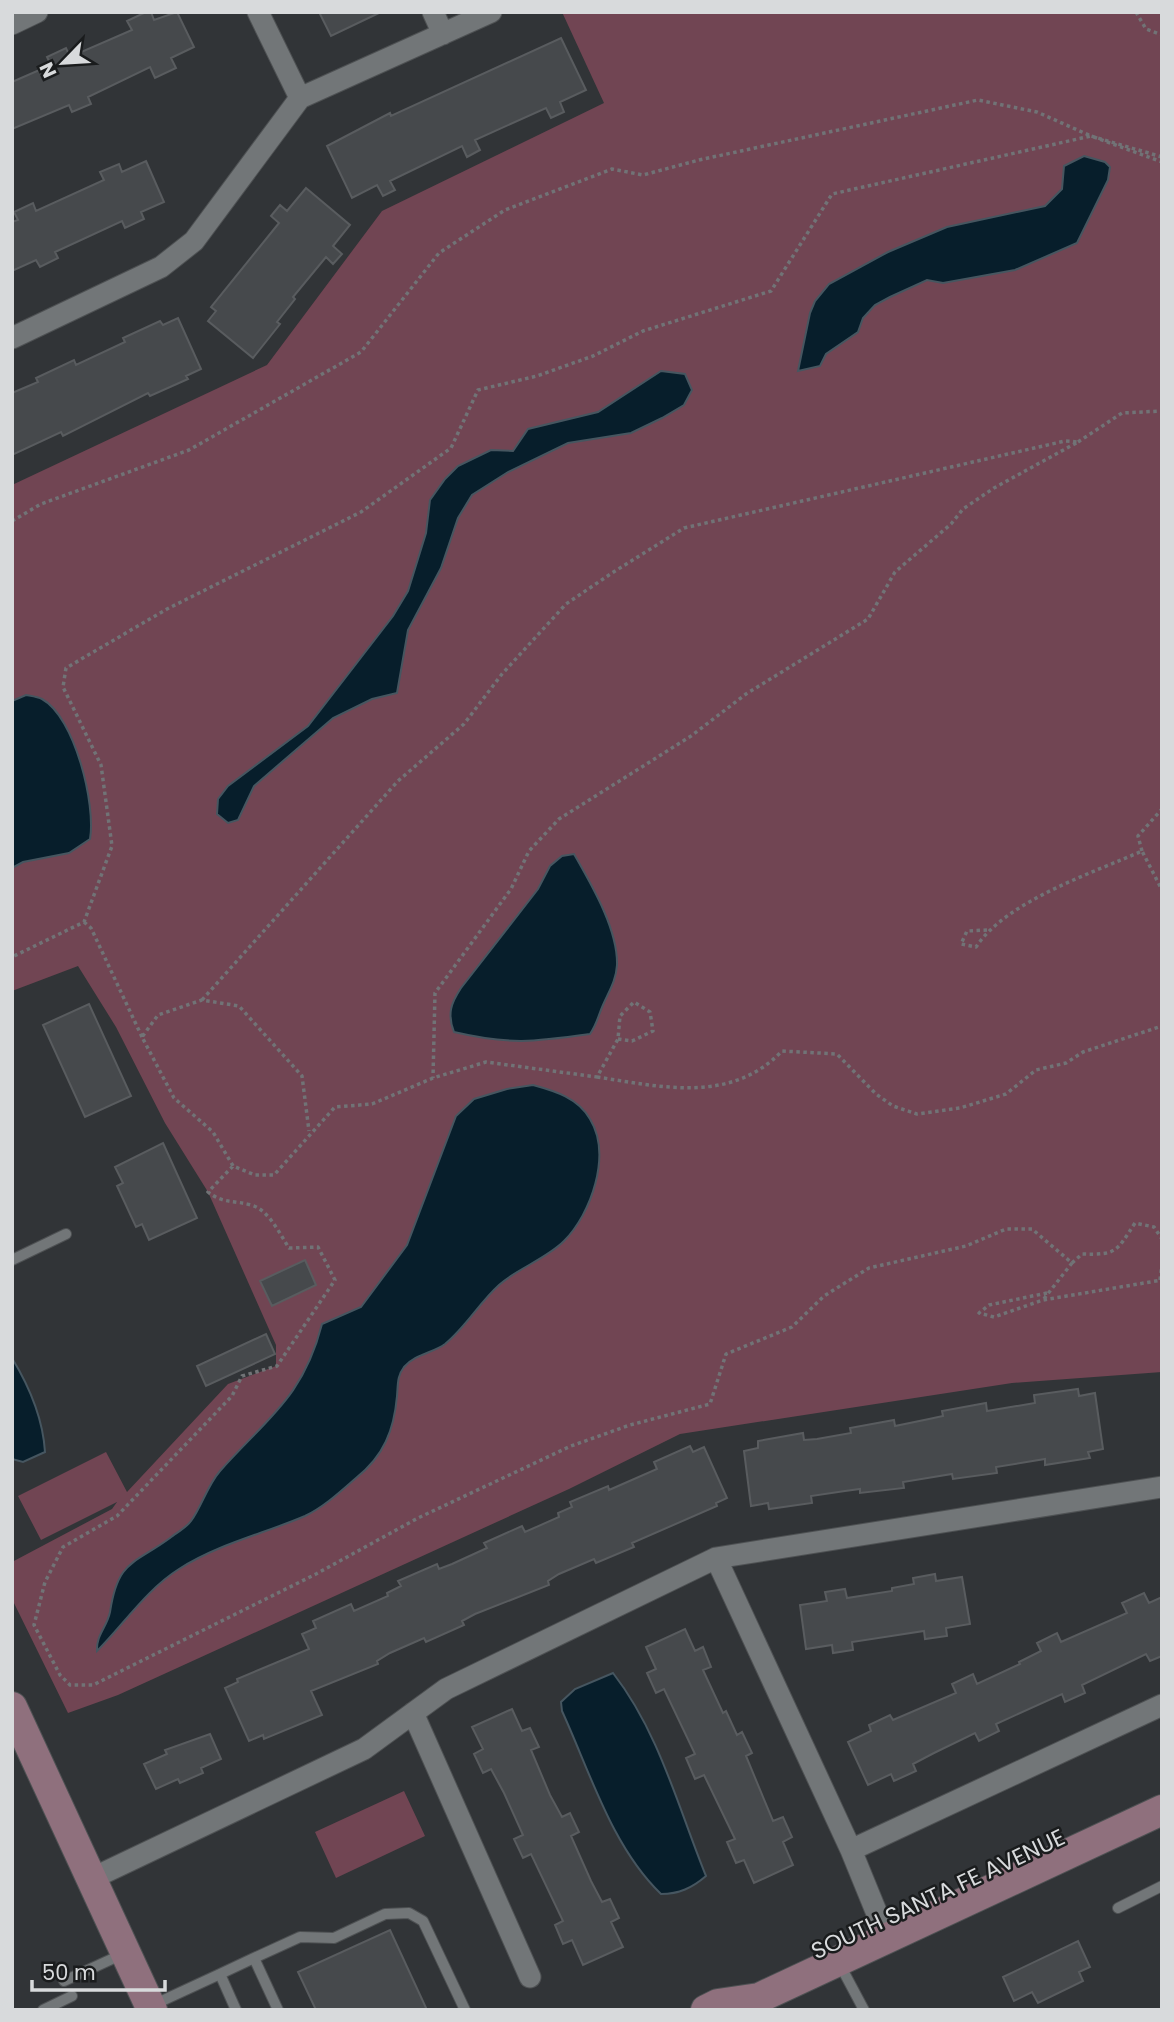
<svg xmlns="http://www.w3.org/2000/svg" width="1174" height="2022" viewBox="0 0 1174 2022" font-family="Poppins,sans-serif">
	<rect width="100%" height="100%" fill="#313437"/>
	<!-- green -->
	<path fill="#714553" d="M 562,12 L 1162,12 L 1162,1372 L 1012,1383 L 680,1434 L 569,1489 L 118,1695 L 68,1713 L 12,1599 L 12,1562 L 112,1509 L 117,1502 L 41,1540 L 18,1496 L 106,1452 L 127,1492 L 228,1384 L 276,1366 L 276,1345 L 208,1192 L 165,1123 L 116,1027 L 78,966 L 12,991 L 12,485 L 267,365 L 382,211 L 604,103 Z
		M 404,1791 L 425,1836 L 336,1878 L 315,1832 Z"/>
	<!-- water -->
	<path fill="#071e2b" stroke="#465660" stroke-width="2" d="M 1084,156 L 1105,162 L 1110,167 L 1108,180 L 1077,243 L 1015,270 L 943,283 L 927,280 L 890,297 L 875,305 L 863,318 L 858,332 L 826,354 L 820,366 L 798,371 L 810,313 L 815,301 L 829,284 L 888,252 L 947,227 L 1045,206 L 1062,189 L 1064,166 Z
		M 661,371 L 685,374 L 692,390 L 684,405 L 662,418 L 631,433 L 568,443 L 508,472 L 472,495 L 458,518 L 441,568 L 408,630 L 397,693 L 372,699 L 333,718 L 254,786 L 238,820 L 228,823 L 217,814 L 218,799 L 228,786 L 308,726 L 393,616 L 408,591 L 426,533 L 430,500 L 445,479 L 458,466 L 491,450 L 513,451 L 528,429 L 598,412 Z
		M 26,695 C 31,696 38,697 42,699 C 75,717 96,805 90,839 L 69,853 L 23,862 L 12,868 L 12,701 Z
		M 574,854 C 591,884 618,929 617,965 C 616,981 609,991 603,1005 C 598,1016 597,1024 590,1034 C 533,1042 510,1045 454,1032 C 447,1014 451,1003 461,988 L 538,889 L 550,866 L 562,856 Z
		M 533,1085 C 555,1091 578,1098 590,1119 C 612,1155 591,1214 564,1241 C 546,1259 518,1268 499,1285 C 479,1303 466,1327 445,1344 C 433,1353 415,1354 404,1367 C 397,1376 398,1385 397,1396 C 394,1430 384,1456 356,1478 C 341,1491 324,1507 305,1516 C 263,1534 218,1544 179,1569 C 147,1589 123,1625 97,1651 C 96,1635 107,1627 110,1612 C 118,1560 133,1565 170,1538 C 176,1533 186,1528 191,1521 C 202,1506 207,1486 220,1471 C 267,1418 303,1398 322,1324 L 361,1307 L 407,1245 L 456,1116 L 474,1099 L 507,1089 Z
		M 12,1358 C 29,1386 43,1419 45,1452 L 23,1462 L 12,1459 Z
		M 613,1673 C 659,1732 678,1807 706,1876 C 692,1888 679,1894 661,1894 C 612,1847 590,1772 562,1711 L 561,1702 L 575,1689 Z"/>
	<!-- building -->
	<path fill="#46494c" stroke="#595c5f" stroke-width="2" d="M 146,12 L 151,12 L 154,20 L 177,12 L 194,47 L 171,58 L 176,68 L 155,78 L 150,67 L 88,97 L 91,104 L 72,112 L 69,105 L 12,129 L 12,82 L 51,65 L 47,57 L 66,48 L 70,57 L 132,30 L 127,21 Z
		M 319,12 L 381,12 L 331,36 Z
		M 561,38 L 586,90 L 560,102 L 564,112 L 551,118 L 546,108 L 475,140 L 480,150 L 467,157 L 462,146 L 390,181 L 395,190 L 383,196 L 377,185 L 352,198 L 327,146 L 390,113 L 391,116 Z
		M 146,161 L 164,202 L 141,212 L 144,219 L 125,228 L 122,221 L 55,252 L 58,258 L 40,267 L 36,260 L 12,271 L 12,222 L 18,220 L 14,212 L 33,203 L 36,211 L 104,180 L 100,172 L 119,164 L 122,172 Z
		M 306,188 L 350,225 L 333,246 L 342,254 L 333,264 L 326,257 L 293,297 L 295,299 L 277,322 L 280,324 L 253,358 L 208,321 L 216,311 L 211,307 L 279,223 L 271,216 L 280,205 L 287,211 Z
		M 178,318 L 201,369 L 186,376 L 188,379 L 150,396 L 148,393 L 63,436 L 61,432 L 12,455 L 12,393 L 38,382 L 36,378 L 74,360 L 76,365 L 125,342 L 123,338 L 160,321 L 163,325 Z
		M 89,1004 L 131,1096 L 85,1117 L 43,1025 Z
		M 163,1143 L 197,1218 L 149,1240 L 142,1224 L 136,1227 L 117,1186 L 123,1183 L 115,1167 Z
		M 305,1260 L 316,1285 L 272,1306 L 260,1281 Z
		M 266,1334 L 275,1354 L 206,1386 L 197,1366 Z
		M 1078,1389 L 1079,1396 L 1095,1393 L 1103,1449 L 1088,1452 L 1090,1458 L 1045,1465 L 1045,1459 L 996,1467 L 997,1473 L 953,1479 L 952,1474 L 903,1482 L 904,1488 L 860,1493 L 860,1489 L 845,1491 L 811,1496 L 812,1503 L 769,1509 L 768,1503 L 751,1506 L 744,1451 L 758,1448 L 758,1441 L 803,1433 L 804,1440 L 817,1439 L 851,1433 L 850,1428 L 894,1420 L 895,1426 L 929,1419 L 943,1416 L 942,1411 L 986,1403 L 987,1411 L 1035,1403 L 1034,1395 Z
		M 690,1446 L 693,1452 L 704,1447 L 727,1498 L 716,1503 L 717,1506 L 632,1543 L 634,1547 L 596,1563 L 594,1559 L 559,1574 L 548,1581 L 549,1585 L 475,1614 L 462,1621 L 464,1625 L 426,1642 L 424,1638 L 390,1653 L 377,1661 L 378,1664 L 311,1691 L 322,1715 L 264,1739 L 263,1735 L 249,1741 L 225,1688 L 238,1682 L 237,1679 L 309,1649 L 302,1634 L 316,1628 L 313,1621 L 351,1604 L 354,1611 L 388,1596 L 387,1593 L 401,1586 L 398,1581 L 437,1564 L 439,1569 L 452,1564 L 487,1548 L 484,1543 L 522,1526 L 525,1532 L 559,1517 L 558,1513 L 572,1507 L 570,1502 L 608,1486 L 609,1490 L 657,1469 L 654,1462 Z
		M 935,1574 L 936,1581 L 962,1577 L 970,1624 L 946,1628 L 947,1636 L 925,1639 L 924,1631 L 852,1642 L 853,1650 L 833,1653 L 832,1645 L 806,1649 L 800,1605 L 827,1601 L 825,1592 L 845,1589 L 847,1598 L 892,1591 L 892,1588 L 914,1584 L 913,1578 Z
		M 1144,1593 L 1149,1603 L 1162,1597 L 1162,1656 L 1150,1661 L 1146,1654 L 1082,1685 L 1085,1693 L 1065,1702 L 1062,1694 L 996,1724 L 999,1731 L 979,1741 L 975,1733 L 934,1753 L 913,1764 L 916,1771 L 894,1781 L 891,1774 L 868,1785 L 848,1742 L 871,1731 L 869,1725 L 890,1715 L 893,1720 L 956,1693 L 952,1684 L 973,1674 L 977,1684 L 1020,1664 L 1019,1662 L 1041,1651 L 1037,1643 L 1057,1633 L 1061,1642 L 1127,1613 L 1122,1603 Z
		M 685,1629 L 695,1651 L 703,1647 L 711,1667 L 703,1670 L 723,1713 L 726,1711 L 737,1735 L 742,1732 L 752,1753 L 746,1756 L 773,1821 L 783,1817 L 792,1837 L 783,1842 L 793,1865 L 754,1883 L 744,1860 L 736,1863 L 727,1842 L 735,1839 L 704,1775 L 695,1779 L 686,1758 L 695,1754 L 664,1689 L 656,1693 L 647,1673 L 656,1669 L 646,1647 Z
		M 512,1709 L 522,1731 L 530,1728 L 539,1747 L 531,1750 L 550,1795 L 562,1817 L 570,1813 L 579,1832 L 571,1836 L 591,1881 L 602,1902 L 610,1899 L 619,1918 L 611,1922 L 623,1947 L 583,1965 L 572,1940 L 563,1944 L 555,1925 L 563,1921 L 531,1854 L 523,1858 L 514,1839 L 523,1835 L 504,1793 L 491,1769 L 483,1773 L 474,1754 L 483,1749 L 472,1727 Z
		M 210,1734 L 221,1759 L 201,1768 L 203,1773 L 180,1783 L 178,1779 L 156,1789 L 144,1764 L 167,1754 L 165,1750 Z
		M 390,1930 L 427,2010 L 316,2010 L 298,1972 Z
		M 1078,1941 L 1090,1967 L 1079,1972 L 1083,1981 L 1038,2003 L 1032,1992 L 1014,2001 L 1003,1977 Z"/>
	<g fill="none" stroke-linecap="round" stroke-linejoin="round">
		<!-- lane casing -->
		<g stroke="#4e5153" stroke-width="12">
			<path id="lane" d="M 12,1260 L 66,1234
				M 1118,1908 L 1162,1886
				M 254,1958 L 300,1937 L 334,1938 L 385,1914 L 409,1913 L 423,1921 L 465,2010
				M 839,1963 L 864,2010
				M 220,1974 L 254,1958 L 278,2010
				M 64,1981 L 125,1953
				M 153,2005 L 220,1974 L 236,2010
				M 43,2010 L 72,1996"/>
		</g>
		<!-- street casing -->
		<g stroke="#4e5153" stroke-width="23">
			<path id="street" d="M 258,12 L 300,98
				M 433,12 L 443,34
				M 12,24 L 37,12
				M 12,338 L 161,267 L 194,241 L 300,98 L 491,12
				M 716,1558 L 851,1850 L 880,1921
				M 413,1713 L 530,1977
				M 851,1850 L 1162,1705
				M 93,1878 L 364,1749 L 446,1689 L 716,1558 L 1162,1487"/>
		</g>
		<!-- secondary casing -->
		<g stroke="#4e5153" stroke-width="32">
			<path id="secondary" d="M 12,1707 L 152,2010
				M 706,2010 L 718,2004 L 759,1998 L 1162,1810"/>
		</g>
		<!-- path -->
		<path stroke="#717376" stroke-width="3.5" stroke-dasharray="3.5 3.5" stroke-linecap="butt" d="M 1136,12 L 1146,29 L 1162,35
			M 1162,157 L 1091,136 L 1162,162
			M 1078,442 L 1122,413 L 1162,411
			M 12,521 L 41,504 L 189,450 L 361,352 L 439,253 L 505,210 L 612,169 L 643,175 L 699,160 L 978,100 L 1037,112 L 1091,136 L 832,194 L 771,291 L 643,331 L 593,356 L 537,376 L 478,390 L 451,448 L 361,512 L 167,609 L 66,668 L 63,687 L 101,765 L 112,846 L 84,922 L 12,957
			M 1142,851 L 1138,836 L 1162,809
			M 84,922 L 91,928 L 142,1037
			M 987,930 L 967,931 L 961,944 L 976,947 C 1006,901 1093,873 1142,851 L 1162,890
			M 202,1000 L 398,781 L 464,724 L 502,674 L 566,604 L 612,573 L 684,528 L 1065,441 L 1078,442 L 994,488 L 963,509 L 951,524 L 895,572 L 868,619 L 746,694 L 691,736 L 559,819 L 529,851 L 511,889 L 435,993 L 433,1078
			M 618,1039 L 632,1041 L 653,1031 L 650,1012 L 634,1002 L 620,1016 L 618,1039 L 597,1077 L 486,1062 L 433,1078 L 372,1104 L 335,1107 L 274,1175 L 255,1175 L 233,1166 L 208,1192 C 223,1204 234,1200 251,1205 C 268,1209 280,1234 289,1248 L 318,1247 L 335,1280 L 277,1366 L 242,1376 L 232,1396 L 117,1516 L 63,1547 L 45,1582 L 34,1625 L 60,1675 L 70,1685 L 93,1685 L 316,1574 L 418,1518 L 571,1446 L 630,1425 L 710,1404 L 726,1354 L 792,1327 L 824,1296 L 869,1268 L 966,1246 L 1006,1229 L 1032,1229 L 1072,1263 L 1043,1300
			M 597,1077 C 662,1087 731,1104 782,1051 L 837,1054 L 876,1094 L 893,1106 L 917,1114 L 960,1108 L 1006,1094 L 1036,1070 L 1066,1063 L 1083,1052 L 1162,1026
			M 233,1166 L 213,1132 L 174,1098 L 142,1037 L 158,1015 L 202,1000 L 239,1006 L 302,1076 L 309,1131
			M 1072,1263 L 1082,1254 C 1117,1255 1116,1252 1135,1223 L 1154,1227 L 1162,1239
			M 1160,1280 L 1162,1264
			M 1047,1293 L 989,1305 L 979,1313 L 994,1317 L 1043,1300 L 1162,1280"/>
		<!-- lane -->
		<use href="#lane" stroke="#727678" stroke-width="10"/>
		<!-- street -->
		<use href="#street" stroke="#727678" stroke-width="21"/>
		<!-- secondary -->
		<use href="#secondary" stroke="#8f707d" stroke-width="30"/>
	</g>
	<g text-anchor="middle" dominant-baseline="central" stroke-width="5" stroke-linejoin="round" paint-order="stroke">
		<!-- street labels -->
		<g font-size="23" fill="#d8dadc" stroke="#1a1c1d">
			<text transform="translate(938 1894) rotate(-25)">SOUTH SANTA FE AVENUE</text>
		</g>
	</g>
	<!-- border -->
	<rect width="1174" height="2022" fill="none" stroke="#d8dadc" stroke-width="28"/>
	<!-- north arrow -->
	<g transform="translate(63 63) rotate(245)" stroke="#1a1c1d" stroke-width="5" paint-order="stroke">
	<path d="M0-5L12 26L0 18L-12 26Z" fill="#d8dadc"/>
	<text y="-10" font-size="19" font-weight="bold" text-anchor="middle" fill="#d8dadc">N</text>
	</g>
	<!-- scale -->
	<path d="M32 1980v10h133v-10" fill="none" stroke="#d8dadc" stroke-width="3.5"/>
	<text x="42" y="1980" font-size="21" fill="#d8dadc" stroke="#1a1c1d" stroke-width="5" paint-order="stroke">50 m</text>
</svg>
